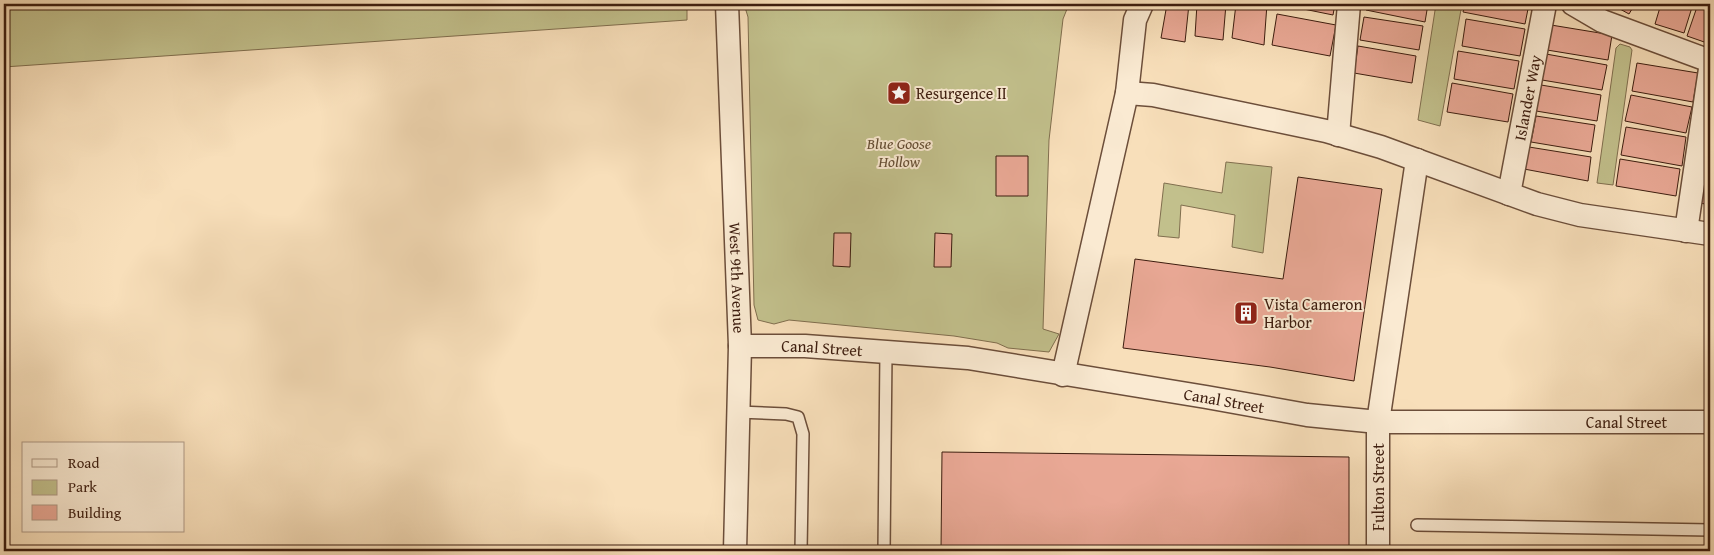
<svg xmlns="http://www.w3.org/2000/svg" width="1714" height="555" viewBox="0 0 1714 555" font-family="'Gentium Book Plus',serif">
	<rect width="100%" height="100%" fill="#f8dfba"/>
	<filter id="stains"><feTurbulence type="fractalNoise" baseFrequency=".004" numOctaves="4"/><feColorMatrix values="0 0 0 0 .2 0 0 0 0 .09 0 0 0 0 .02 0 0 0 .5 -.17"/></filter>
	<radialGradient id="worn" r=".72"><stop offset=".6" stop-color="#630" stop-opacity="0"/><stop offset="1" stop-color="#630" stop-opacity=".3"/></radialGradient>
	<!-- green -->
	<path fill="#c2c08c" stroke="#806e4e" d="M 4,4 L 687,4 L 687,20 L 4,67 Z
		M 744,4 L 1069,4 L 1063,19 L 1049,140 L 1043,329 L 1059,334 L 1049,352 L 1008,348 L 997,343 L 954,336 L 789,320 L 774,324 L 758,320 L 754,305 L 748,17 Z
		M 1436,4 L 1462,4 L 1440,126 L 1418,120 Z
		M 1620,44 L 1630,47 L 1632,50 L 1613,185 L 1597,183 L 1616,48 Z
		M 1226,162 L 1272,167 L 1263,253 L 1232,247 L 1235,215 L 1181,205 L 1179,238 L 1158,236 L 1164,183 L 1222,193 Z"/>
	<!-- building -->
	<path fill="#e9a895" stroke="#3d1d0f" d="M 1167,4 L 1189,4 L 1185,42 L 1161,38 Z
		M 1197,4 L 1226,4 L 1223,40 L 1195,36 Z
		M 1236,4 L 1267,4 L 1264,45 L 1232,38 Z
		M 1279,4 L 1335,4 L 1333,15 Z
		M 1367,4 L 1428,4 L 1425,22 L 1366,10 Z
		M 1465,4 L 1529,4 L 1525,24 L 1463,12 Z
		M 1611,4 L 1635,4 L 1629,14 Z
		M 1661,4 L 1693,4 L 1684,33 L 1655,24 Z
		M 1698,4 L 1710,4 L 1710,44 L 1687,36 Z
		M 1277,14 L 1336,25 L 1330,56 L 1272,45 Z
		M 1364,17 L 1423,26 L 1419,50 L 1360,40 Z
		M 1466,19 L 1525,29 L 1520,56 L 1462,46 Z
		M 1551,25 L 1612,35 L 1608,60 L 1547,50 Z
		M 1358,46 L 1416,56 L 1412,83 L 1354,73 Z
		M 1458,51 L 1519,61 L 1514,89 L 1454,79 Z
		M 1546,54 L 1607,65 L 1602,90 L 1542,80 Z
		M 1637,63 L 1698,73 L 1693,102 L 1632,91 Z
		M 1452,83 L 1513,94 L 1508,122 L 1447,112 Z
		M 1541,85 L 1601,95 L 1597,121 L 1536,111 Z
		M 1631,95 L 1692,107 L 1686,133 L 1625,121 Z
		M 1536,116 L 1595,125 L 1591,152 L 1531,142 Z
		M 1626,127 L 1686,137 L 1682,166 L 1621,155 Z
		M 1529,147 L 1591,157 L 1588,181 L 1524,169 Z
		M 996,156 L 1028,156 L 1028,196 L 996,196 Z
		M 1620,159 L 1680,169 L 1676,196 L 1616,186 Z
		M 1298,177 L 1382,189 L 1354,381 L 1270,367 L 1123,348 L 1135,259 L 1283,279 Z
		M 1705,177 L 1710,178 L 1710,205 L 1700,203 Z
		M 834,233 L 851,233 L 850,267 L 833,266 Z
		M 935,233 L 952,234 L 951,267 L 934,267 Z
		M 942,452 L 1349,457 L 1349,551 L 1038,548 L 1038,551 L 941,551 Z"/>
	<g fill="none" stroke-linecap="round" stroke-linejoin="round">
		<!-- lane casing -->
		<g stroke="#6c4e3a" stroke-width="14">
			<path id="lane" d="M 738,412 L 786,414 L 798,417 L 803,434 L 801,551
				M 1417,525 L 1710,530
				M 884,551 L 886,352"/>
		</g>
		<!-- street casing -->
		<g stroke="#6c4e3a" stroke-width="25">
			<g id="street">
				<path id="s1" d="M 727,4 L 740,346 L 735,551"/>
				<path d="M 1573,4 L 1602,21 L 1710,61"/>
				<path d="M 1127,93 L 1153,95 L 1326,131 L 1381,147 L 1537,204 L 1580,215 L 1710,234"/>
				<path d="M 1338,135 L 1349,4"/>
				<path id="s2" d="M 1509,194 L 1545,4"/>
				<path d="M 1686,231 L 1710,69"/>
				<path id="s3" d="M 740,346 L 805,346 L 968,358 L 1206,397 L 1307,415 L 1378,422 L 1710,422"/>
				<path d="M 1063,375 L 1127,93 L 1135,20 L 1142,4"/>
				<path d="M 1378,551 L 1378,422 L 1417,160"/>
			</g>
		</g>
		<!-- lane -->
		<use href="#lane" stroke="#faead2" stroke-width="11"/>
		<!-- street -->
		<use href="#street" stroke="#faead2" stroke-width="22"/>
	</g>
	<!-- icons -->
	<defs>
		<g id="sight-square" transform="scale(1.25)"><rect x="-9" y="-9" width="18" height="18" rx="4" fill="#8f2418" stroke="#faead2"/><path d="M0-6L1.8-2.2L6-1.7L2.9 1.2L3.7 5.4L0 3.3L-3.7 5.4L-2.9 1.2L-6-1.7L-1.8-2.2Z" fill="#fff"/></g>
		<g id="building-square" transform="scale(1.25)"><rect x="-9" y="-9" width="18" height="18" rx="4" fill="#8f2418" stroke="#faead2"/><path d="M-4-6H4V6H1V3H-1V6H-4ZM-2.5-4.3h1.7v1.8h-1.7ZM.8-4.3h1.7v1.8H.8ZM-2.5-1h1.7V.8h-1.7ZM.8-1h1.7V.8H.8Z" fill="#fff"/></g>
	</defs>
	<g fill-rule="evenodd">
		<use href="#sight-square" x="899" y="93"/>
		<use href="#building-square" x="1246" y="313"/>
	</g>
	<g text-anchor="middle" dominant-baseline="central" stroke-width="4" stroke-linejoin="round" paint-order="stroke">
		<!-- poi labels -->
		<g font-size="16" fill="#3d1d0f" stroke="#faead2" text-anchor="start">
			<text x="916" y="93">Resurgence II</text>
			<text x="1264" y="304">Vista Cameron<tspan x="1264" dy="18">Harbor</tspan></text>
		</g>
		<!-- street labels -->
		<g font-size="16" fill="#3d1d0f" stroke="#faead2">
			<text stroke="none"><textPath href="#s2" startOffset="98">Islander Way</textPath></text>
			<text stroke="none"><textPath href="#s1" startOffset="274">West 9th Avenue</textPath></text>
			<text stroke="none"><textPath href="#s3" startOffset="82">Canal Street</textPath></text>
			<text stroke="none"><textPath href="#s3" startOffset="488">Canal Street</textPath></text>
			<text stroke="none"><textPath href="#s3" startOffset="892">Canal Street</textPath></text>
			<text transform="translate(1378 487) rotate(-90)">Fulton Street</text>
		</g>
		<!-- park labels -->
		<g font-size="16" font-style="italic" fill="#654e34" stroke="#faead2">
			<text x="899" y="143">Blue Goose<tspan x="899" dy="18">Hollow</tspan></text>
		</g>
	</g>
	<!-- margin -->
	<rect width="1714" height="555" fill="none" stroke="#f8dfba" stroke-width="20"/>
	<rect x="5" y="5" width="1704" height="545" fill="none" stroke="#3d1d0f" stroke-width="2.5"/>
	<rect x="10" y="10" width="1694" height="535" fill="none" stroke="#3d1d0f"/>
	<!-- legend -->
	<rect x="22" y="442" width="162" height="90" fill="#faead2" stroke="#ae9884"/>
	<rect x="32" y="459" width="25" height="8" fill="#faead2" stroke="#ae9884"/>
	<text x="68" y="468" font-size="15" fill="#3d1d0f">Road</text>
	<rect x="32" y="480" width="25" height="15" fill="#c2c08c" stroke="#ae9884"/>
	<text x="68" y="492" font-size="15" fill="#3d1d0f">Park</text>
	<rect x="32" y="505" width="25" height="15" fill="#e9a895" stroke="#ae9884"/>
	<text x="68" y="518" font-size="15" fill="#3d1d0f">Building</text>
	<rect width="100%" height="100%" filter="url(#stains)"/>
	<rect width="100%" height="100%" fill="url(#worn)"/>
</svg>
